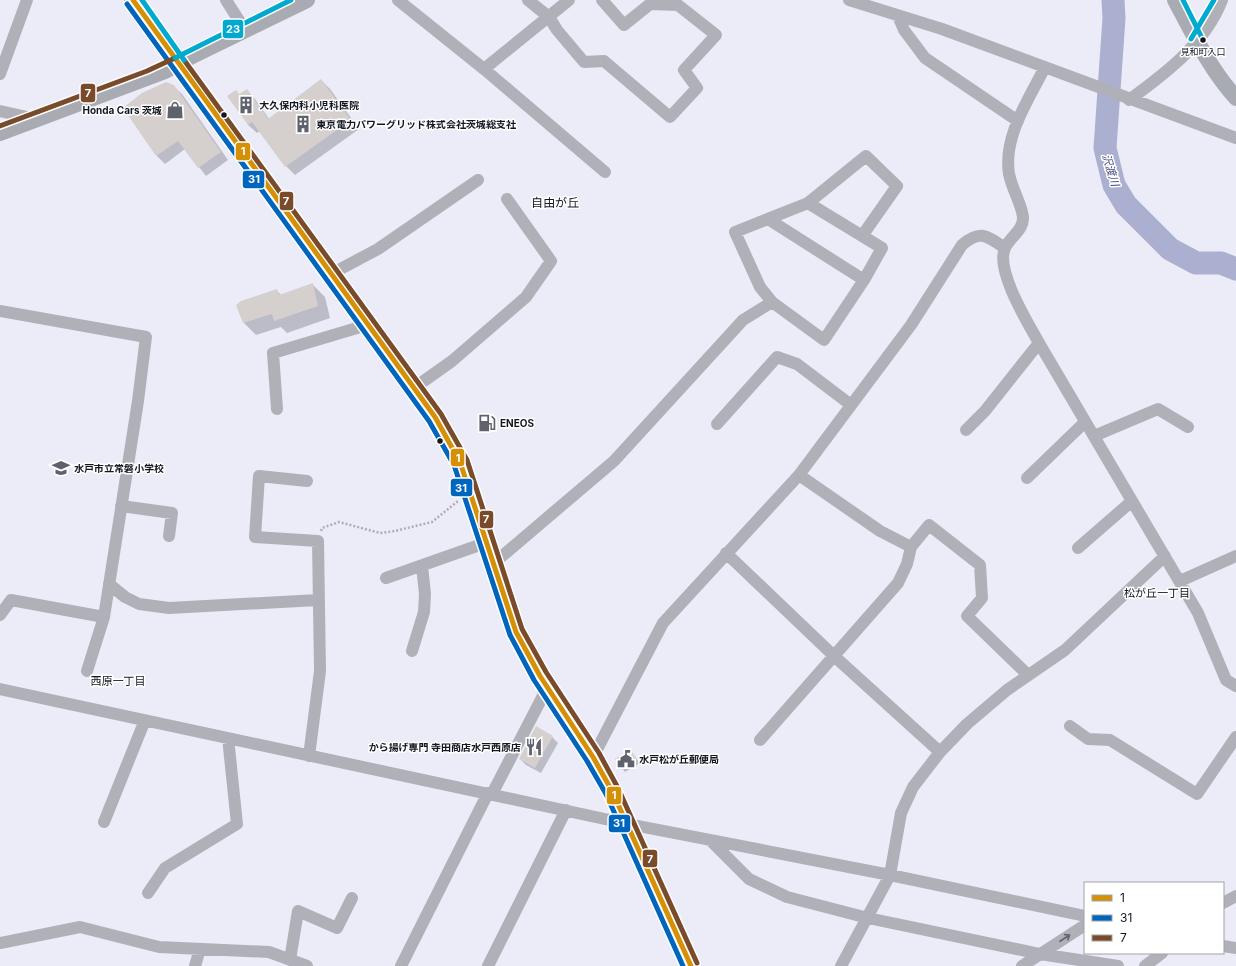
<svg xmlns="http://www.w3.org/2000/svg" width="1236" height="966" viewBox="0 0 1236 966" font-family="Inter,'Noto Sans JP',sans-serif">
	<rect width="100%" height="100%" fill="#ebecf8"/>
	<!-- shadow -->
	<path fill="#0003" d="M 321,80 L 330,89 L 359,129 L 295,175 L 286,166 L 260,131 L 257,133 L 248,125 L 240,95 L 247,90 L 255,99 L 269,119 Z
		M 173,86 L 182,94 L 228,160 L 206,176 L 185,149 L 165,164 L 157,156 Z
		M 313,285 L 325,297 L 330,318 L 287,333 L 281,327 L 256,335 L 244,323 L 277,291 L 281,295 Z
		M 552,737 L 558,743 L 541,773 L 526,765 L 520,759 Z
		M 630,751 L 640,763 L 625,772 L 622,768 Z"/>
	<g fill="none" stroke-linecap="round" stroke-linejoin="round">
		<!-- river -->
		<path stroke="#abb0d1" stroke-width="23" d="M 1113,0 L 1114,18 L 1105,148 L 1114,185 L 1126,205 L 1170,249 L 1196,263 L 1221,263 L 1236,269"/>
	</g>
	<!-- building -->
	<path fill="#d5cfce" d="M 321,79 L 351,120 L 285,167 L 252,122 L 248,125 L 227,96 L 236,90 L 239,94 L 247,89 L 268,119 Z
		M 166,82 L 174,85 L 221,152 L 198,168 L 178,141 L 156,156 L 123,108 L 142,93 Z
		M 313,283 L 318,306 L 274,321 L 272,314 L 243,323 L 236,305 L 241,301 L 277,289 L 279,295 Z
		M 536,726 L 553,736 L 535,768 L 519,759 Z
		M 630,749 L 637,759 L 621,769 L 615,759 Z"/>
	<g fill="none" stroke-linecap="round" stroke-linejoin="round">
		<!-- path -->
		<path stroke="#adaeb6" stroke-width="2.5" stroke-dasharray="2 2" stroke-linecap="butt" d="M 321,531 L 322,528 L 339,522 L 380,533 L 395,531 L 432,522 L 458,501"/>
		<!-- minor -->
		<path stroke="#b0b1b8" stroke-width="12" d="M 226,0 L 245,30
			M 398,0 L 484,69 L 605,172
			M 528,0 L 549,17 L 557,30 L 584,62 L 604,61 L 670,117 L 697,88 L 684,70 L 716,35 L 678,5 L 650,4 L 624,25 L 602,0
			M 849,0 L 942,29 L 1236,138
			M 898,16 L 904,30 L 925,58 L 1018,121
			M 1045,67 C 1029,99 1003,136 1009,174 C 1012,189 1022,205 1023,217 C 1024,230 1010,237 1005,248 C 995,270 1028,323 1039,343 L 1198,613 L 1226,680 L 1236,686
			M 484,69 L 569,0
			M 0,74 L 27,0
			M 1129,100 C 1166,73 1205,44 1222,0
			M 0,111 L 36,119
			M 808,203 L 866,156 L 897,186 L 862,236
			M 768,219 L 864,280
			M 331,274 L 378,249 L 478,180
			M 0,311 L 146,337 L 138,401 L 104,617 L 11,600 L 0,615
			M 414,388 L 452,361 L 526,297 L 551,261 L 507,199
			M 277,409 L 273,353 L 367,325
			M 717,424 L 777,357 L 797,364 L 851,405
			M 966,430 L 985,411 L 1039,343
			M 1094,436 L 1158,409 L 1188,427
			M 799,475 L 880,531 L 911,547 L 929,525 L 980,565 L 982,598 L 967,616 L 1028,675
			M 1027,478 L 1085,422
			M 307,481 L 259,476 L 255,537 L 318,541 L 320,671 L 309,756
			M 121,506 L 172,513 L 169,536
			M 1078,548 L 1132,501
			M 726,553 L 834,656 L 940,752
			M 494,563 L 614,461 L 743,320 L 772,302 L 824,340 L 864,280 L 882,248 L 808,203 L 735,232 L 760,287 L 772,302
			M 386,578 L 488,542
			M 1180,581 L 1236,556
			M 109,584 L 125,597 L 139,604 L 169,608 L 318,600
			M 412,651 L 424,612 L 425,594 L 422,566
			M 87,671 L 104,617
			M 0,689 L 628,824 L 890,875 L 1085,916
			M 1070,726 L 1088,739 L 1110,740 L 1197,794 L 1236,737
			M 760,740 L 898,583 L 907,564 L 911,547
			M 593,757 L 663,623 L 799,475 L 911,325 L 962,245 C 980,229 987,236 1005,248
			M 492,794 L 547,688
			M 104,822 L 145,720
			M 710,840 L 749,879 L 787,897 L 868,918 L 1040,954 L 1118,966
			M 148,893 L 165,868 L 237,824 L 228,738
			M 1223,903 L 1236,896
			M 0,943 L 80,927 L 159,947 L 269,952 L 307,966
			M 1223,946 L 1236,948
			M 290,960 L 298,911 L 337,928 L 352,898
			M 195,966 L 200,949
			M 401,966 L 488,793
			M 488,966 L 566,810
			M 841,966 L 890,875 L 901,813 L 913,787 L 940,752 L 967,724 L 1007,690 L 1065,650 L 1165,556
			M 1022,966 L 1085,925
			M 1145,966 L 1162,953"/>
		<!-- major -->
		<path stroke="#a9abb3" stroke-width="16" d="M 1175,0 C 1193,34 1210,69 1236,98
			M 0,133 L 165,71 L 192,56 L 307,0"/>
		<!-- highway -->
		<path stroke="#afb0b8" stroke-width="18" d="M 133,0 L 414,388 L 435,417 L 460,462 L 516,632 L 540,676 L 593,757 L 612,791 L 691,966"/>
		<!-- bus-1 casing -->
		<g stroke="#fff" stroke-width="8">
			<path id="bus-1" d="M 133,0 L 435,417 L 460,462 L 516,632 L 540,676 L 593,757 L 612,791 L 691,966"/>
		</g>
		<!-- bus-2 casing -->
		<g stroke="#fff" stroke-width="8">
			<path id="bus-2" d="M 127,4 L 429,421 L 454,465 L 510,635 L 534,680 L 587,761 L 606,794 L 683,966"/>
		</g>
		<!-- bus-3 casing -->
		<g stroke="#fff" stroke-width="8">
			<path id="bus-3" d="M 184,60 L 441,414 L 467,460 L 522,629 L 546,672 L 599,753 L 618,788 L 697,963
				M 0,126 L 147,71 L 175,58"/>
		</g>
		<!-- bus-4 casing -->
		<g stroke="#fff" stroke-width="8">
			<path id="bus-4" d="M 142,0 L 184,60
				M 1183,0 L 1203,40
				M 1191,39 L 1214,0
				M 175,58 L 291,0"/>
		</g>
		<!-- bus-1 -->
		<use href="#bus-1" stroke="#d59005" stroke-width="5"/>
		<!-- bus-2 -->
		<use href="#bus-2" stroke="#0065bd" stroke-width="5"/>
		<!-- bus-3 -->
		<use href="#bus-3" stroke="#7a4b2a" stroke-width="5"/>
		<!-- bus-4 -->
		<use href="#bus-4" stroke="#00a9ce" stroke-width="5"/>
	</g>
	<!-- one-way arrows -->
	<defs><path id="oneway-shaft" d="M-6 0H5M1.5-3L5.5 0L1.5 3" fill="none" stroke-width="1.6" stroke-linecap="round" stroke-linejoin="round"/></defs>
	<use stroke="#62646d" href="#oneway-shaft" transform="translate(1065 938) rotate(-33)"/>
	<!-- icons -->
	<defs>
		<g id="building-bare" transform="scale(1.38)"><path d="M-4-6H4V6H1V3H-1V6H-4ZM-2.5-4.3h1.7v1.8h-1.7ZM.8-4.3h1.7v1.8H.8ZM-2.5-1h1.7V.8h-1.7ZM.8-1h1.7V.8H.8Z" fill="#5f616d" stroke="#fff" stroke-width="2.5" paint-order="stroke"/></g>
		<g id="shop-bare" transform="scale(1.38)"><path d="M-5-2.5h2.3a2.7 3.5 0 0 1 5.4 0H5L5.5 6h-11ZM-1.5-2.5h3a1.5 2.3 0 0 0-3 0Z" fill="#5f616d" stroke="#fff" stroke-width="2.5" paint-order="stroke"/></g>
		<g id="fuel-bare" transform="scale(1.38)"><path d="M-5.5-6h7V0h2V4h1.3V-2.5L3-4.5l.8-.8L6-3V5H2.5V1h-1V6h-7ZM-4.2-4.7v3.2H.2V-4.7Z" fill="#5f616d" stroke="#fff" stroke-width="2.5" paint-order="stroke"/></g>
		<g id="school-bare" transform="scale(1.38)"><path d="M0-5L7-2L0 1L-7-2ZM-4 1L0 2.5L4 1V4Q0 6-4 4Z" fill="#5f616d" stroke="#fff" stroke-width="2.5" paint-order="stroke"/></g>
		<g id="restaurant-bare" transform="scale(1.38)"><path d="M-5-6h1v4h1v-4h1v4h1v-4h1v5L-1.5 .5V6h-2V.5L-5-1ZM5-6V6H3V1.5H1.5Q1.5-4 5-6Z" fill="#5f616d" stroke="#fff" stroke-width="2.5" paint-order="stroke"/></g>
		<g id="civic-bare" transform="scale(1.38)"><path d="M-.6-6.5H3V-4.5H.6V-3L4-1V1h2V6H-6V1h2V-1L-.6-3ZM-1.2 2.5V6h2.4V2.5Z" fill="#5f616d" stroke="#fff" stroke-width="2.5" paint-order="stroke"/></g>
	</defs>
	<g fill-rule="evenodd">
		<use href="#building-bare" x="246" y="105"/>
		<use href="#shop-bare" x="175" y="110"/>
		<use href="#building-bare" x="303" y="124"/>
		<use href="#fuel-bare" x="487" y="423"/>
		<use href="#school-bare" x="61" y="468"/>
		<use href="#restaurant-bare" x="534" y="747"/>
		<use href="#civic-bare" x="626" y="759"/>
	</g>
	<!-- markers -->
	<g fill="#141622" stroke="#fff" stroke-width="1.5">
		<circle cx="1203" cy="40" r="3.5"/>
		<circle cx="224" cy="115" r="3.5"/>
		<circle cx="440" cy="441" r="3.5"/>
	</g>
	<g text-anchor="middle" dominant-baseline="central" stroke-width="3" stroke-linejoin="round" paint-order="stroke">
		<!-- bus labels -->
		<g font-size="9" fill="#141622" stroke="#fff">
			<text x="1203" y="51">見和町入口</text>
		</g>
		<!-- poi labels -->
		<g font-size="10" font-weight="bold" fill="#141622" stroke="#fff" text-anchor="start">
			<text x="259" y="105">大久保内科小児科医院</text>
			<text x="162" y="110" text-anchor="end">Honda Cars 茨城</text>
			<text x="316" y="124">東京電力パワーグリッド株式会社茨城総支社</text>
			<text x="500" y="423">ENEOS</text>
			<text x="74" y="468">水戸市立常磐小学校</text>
			<text x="521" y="747" text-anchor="end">から揚げ専門 寺田商店水戸西原店</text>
			<text x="639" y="759">水戸松が丘郵便局</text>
		</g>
		<!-- water labels -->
		<g font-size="11" font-style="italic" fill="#464a82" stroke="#fff">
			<text transform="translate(1111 170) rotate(73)">沢渡川</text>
		</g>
		<!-- neighbourhood labels -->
		<g font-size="11" fill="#141622" stroke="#fff">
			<text x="1157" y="593">松が丘一丁目</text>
			<text x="118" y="681">西原一丁目</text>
		</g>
		<!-- quarter labels -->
		<g font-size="12" fill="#141622" stroke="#fff">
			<text x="555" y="202">自由が丘</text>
		</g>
	</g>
	<g stroke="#fff" stroke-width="1.5">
		<rect x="222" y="19" width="22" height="20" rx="4" fill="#00a9ce"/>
		<rect x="80" y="83" width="16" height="20" rx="4" fill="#7a4b2a"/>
		<rect x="235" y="142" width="16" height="19" rx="4" fill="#d59005"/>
		<rect x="242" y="170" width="23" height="19" rx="4" fill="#0065bd"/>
		<rect x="279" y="191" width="15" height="20" rx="4" fill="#7a4b2a"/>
		<rect x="450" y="448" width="15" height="19" rx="4" fill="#d59005"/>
		<rect x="450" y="478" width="23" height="19" rx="4" fill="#0065bd"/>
		<rect x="479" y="510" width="15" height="19" rx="4" fill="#7a4b2a"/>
		<rect x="606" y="786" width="16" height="19" rx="4" fill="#d59005"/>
		<rect x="608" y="814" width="23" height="19" rx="4" fill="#0065bd"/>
		<rect x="642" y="849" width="16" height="19" rx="4" fill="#7a4b2a"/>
	</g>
	<g font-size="11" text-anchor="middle" font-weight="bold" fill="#fff">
		<text x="233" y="33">23</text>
		<text x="88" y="97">7</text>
		<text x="243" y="155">1</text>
		<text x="254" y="183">31</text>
		<text x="286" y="205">7</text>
		<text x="458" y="462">1</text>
		<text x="461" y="492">31</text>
		<text x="486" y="523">7</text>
		<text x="614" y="799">1</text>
		<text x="619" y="827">31</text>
		<text x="650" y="863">7</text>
	</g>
	<!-- legend -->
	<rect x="1084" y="882" width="140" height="72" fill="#ffffff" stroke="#a1a2a7"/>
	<rect x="1092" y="895" width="20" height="6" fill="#d59005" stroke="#a1a2a7"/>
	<text x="1120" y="902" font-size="12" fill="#141622">1</text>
	<rect x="1092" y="915" width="20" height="6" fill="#0065bd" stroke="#a1a2a7"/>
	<text x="1120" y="922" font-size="12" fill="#141622">31</text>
	<rect x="1092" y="935" width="20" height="6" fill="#7a4b2a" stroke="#a1a2a7"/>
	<text x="1120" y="942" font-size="12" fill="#141622">7</text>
</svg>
